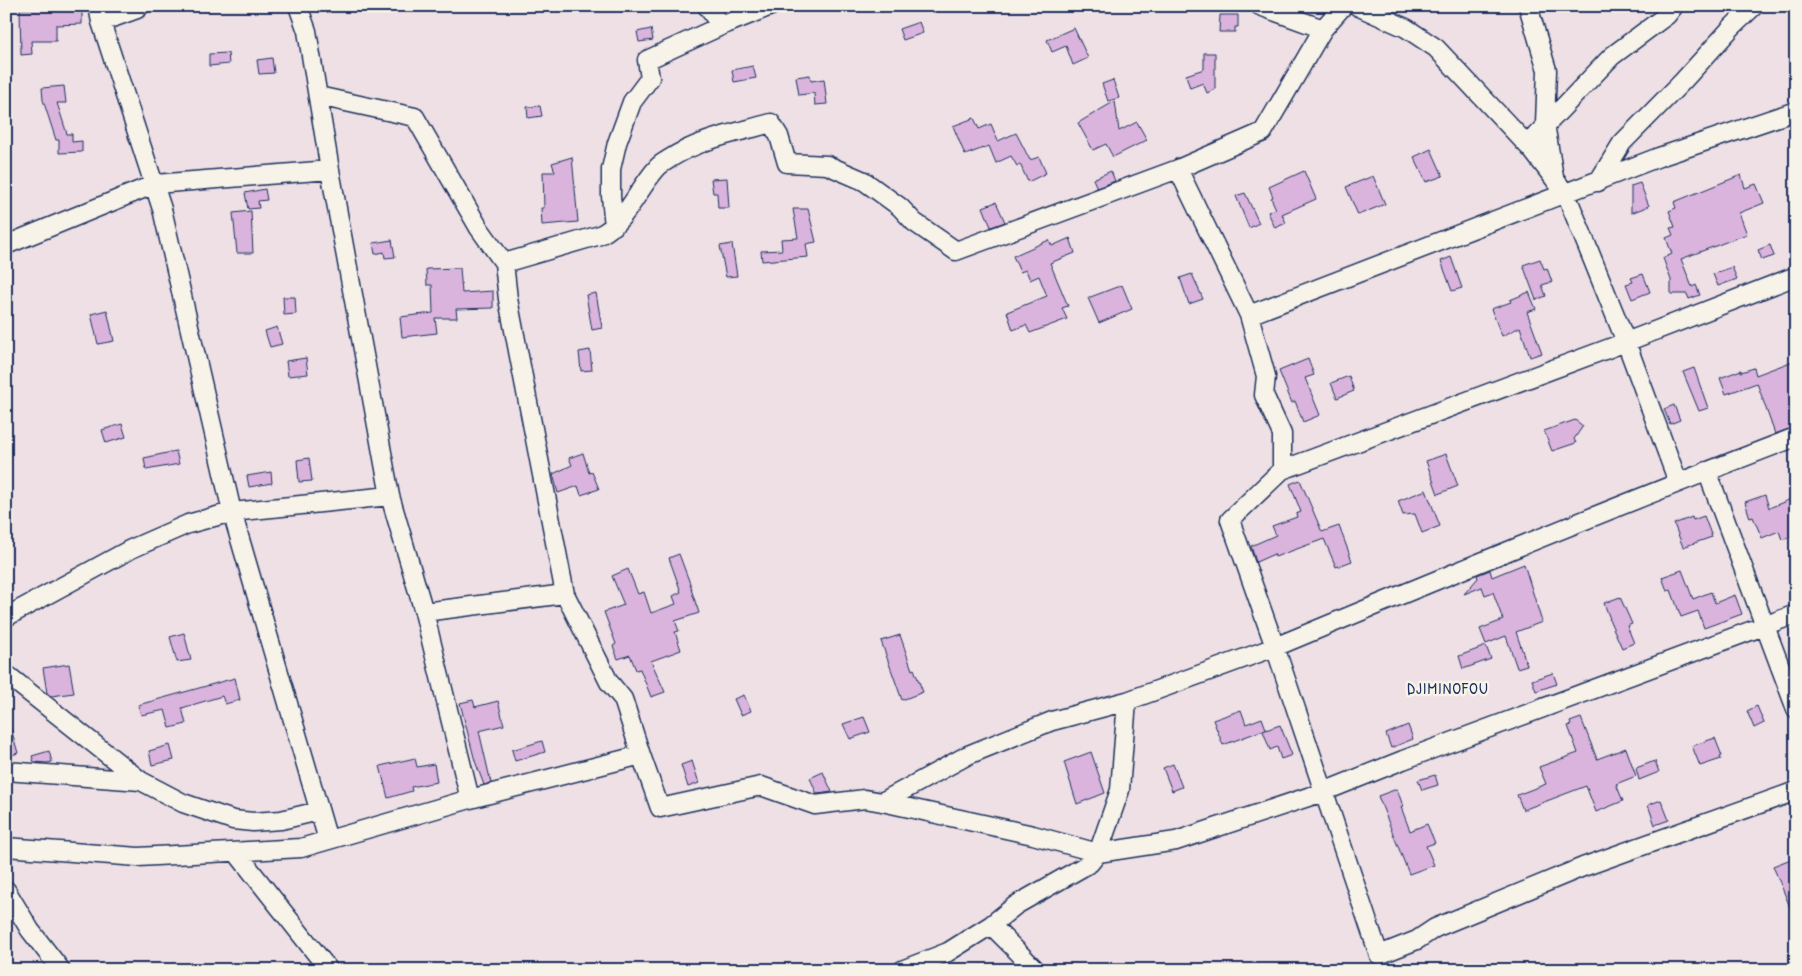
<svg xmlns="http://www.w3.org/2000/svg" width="1802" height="976" viewBox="0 0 1802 976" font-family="'Patrick Hand',sans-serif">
	<rect width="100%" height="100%" fill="#eee0e5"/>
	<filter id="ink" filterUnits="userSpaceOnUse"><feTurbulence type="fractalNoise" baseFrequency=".02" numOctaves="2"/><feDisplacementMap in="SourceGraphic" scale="10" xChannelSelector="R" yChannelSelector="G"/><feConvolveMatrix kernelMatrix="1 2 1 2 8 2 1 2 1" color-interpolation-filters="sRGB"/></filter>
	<g filter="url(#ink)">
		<!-- building -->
		<path fill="#dab4dd" stroke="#1b2f5e" d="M 62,8 L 82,8 L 82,24 L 56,25 L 56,41 L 31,41 L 32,54 L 21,55 L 20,9 Z
			M 1220,15 L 1238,15 L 1238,27 L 1235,27 L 1235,32 L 1219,32 Z
			M 919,22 L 923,33 L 903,40 L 899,29 Z
			M 1074,28 L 1088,58 L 1073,65 L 1066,46 L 1052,52 L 1047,40 Z
			M 651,29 L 653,40 L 639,42 L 637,32 Z
			M 228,53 L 229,64 L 209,66 L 209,54 Z
			M 1204,53 L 1215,53 L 1215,89 L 1207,93 L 1203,83 L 1190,88 L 1186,75 L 1204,69 Z
			M 272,58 L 274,73 L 259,74 L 257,60 Z
			M 753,66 L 756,78 L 734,82 L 732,70 Z
			M 810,75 L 811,81 L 824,79 L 827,104 L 815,105 L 814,93 L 799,95 L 796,77 Z
			M 1113,80 L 1119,98 L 1108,101 L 1102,84 Z
			M 64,86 L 66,103 L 57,103 L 67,134 L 72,134 L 72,142 L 82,141 L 82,152 L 59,153 L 59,140 L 56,140 L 43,100 L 42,88 Z
			M 1115,101 L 1119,131 L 1137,122 L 1147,140 L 1113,157 L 1106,144 L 1093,150 L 1078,123 Z
			M 540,106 L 542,116 L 528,118 L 527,107 Z
			M 974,118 L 979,129 L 991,124 L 998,141 L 1016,133 L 1030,160 L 1039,157 L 1046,173 L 1028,182 L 1020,164 L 1017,166 L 1011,156 L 996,163 L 989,146 L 965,155 L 953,126 Z
			M 1431,149 L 1443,176 L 1426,182 L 1414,157 Z
			M 572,157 L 578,222 L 542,225 L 541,208 L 544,208 L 543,172 L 555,172 L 552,163 Z
			M 1111,171 L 1115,181 L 1097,188 L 1093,179 Z
			M 1304,171 L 1316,199 L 1282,214 L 1286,223 L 1275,228 L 1268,212 L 1276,209 L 1271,198 L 1273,197 L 1269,187 Z
			M 1741,175 L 1745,188 L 1756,184 L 1764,203 L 1739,213 L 1747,234 L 1681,259 L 1692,287 L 1696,285 L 1700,295 L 1689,299 L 1687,294 L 1671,294 L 1671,280 L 1663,258 L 1672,254 L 1666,238 L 1673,235 L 1670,228 L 1675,227 L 1669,211 L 1676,208 L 1674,202 Z
			M 1373,176 L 1385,204 L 1358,215 L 1346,187 Z
			M 727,178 L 729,208 L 718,208 L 717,193 L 713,193 L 711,179 Z
			M 1640,183 L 1649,206 L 1631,213 L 1631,186 Z
			M 265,189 L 267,200 L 258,201 L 259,208 L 248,209 L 245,193 Z
			M 1245,193 L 1259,223 L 1249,228 L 1236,196 Z
			M 996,202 L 1005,222 L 991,227 L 983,207 Z
			M 793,209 L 808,209 L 816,242 L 806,244 L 808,257 L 762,261 L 761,251 L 782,250 L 781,239 L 798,238 Z
			M 251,211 L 253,253 L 237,253 L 233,213 Z
			M 1070,238 L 1075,253 L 1050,263 L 1068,306 L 1062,308 L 1067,319 L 1030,333 L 1026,325 L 1013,330 L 1007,312 L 1047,296 L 1039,276 L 1030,280 L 1026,270 L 1020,272 L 1013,256 L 1049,240 L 1052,246 Z
			M 392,240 L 395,257 L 385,258 L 384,252 L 375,254 L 373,243 Z
			M 732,244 L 737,276 L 726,277 L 720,246 Z
			M 1770,245 L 1774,256 L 1762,260 L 1758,250 Z
			M 1451,257 L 1462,288 L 1452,291 L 1441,261 Z
			M 1540,259 L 1544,269 L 1547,268 L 1552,282 L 1542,285 L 1546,296 L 1536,300 L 1523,265 Z
			M 1732,267 L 1737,279 L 1718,286 L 1713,274 Z
			M 460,268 L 462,293 L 493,291 L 493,308 L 456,309 L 457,318 L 435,318 L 437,333 L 402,337 L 400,317 L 433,313 L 432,285 L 427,285 L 426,269 Z
			M 1192,274 L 1203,299 L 1189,304 L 1180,278 Z
			M 1643,274 L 1650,292 L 1632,299 L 1626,284 L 1633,282 L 1631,278 Z
			M 1122,285 L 1132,309 L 1099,323 L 1088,298 Z
			M 1529,292 L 1536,309 L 1527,312 L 1542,353 L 1530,357 L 1520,327 L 1502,336 L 1491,309 L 1511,302 L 1510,300 Z
			M 596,293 L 602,328 L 592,330 L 586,295 Z
			M 283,297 L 295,297 L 296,314 L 284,315 Z
			M 107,310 L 114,341 L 98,344 L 91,314 Z
			M 277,327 L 282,344 L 270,347 L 265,331 Z
			M 590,350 L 592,370 L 581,371 L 579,352 Z
			M 306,358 L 308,374 L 288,376 L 286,361 Z
			M 1308,359 L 1314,375 L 1305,378 L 1320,415 L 1303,422 L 1295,401 L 1292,403 L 1279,371 Z
			M 1796,360 L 1796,426 L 1775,434 L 1757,383 L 1726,394 L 1720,378 L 1741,370 L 1741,372 L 1754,368 L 1756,375 Z
			M 1694,368 L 1708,408 L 1699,411 L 1683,372 Z
			M 1349,376 L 1354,391 L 1337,398 L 1331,383 Z
			M 1674,405 L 1680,420 L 1670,424 L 1664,409 Z
			M 1575,420 L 1583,426 L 1574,439 L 1576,443 L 1552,451 L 1544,431 Z
			M 122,424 L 126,437 L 106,443 L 102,430 Z
			M 176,451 L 179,464 L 146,470 L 144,458 Z
			M 583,453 L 589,473 L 592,472 L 599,489 L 581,495 L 578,486 L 558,493 L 553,474 L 572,465 L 569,458 Z
			M 1446,454 L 1458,486 L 1438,494 L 1426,461 Z
			M 309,458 L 312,481 L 299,482 L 297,460 Z
			M 271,472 L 272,483 L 249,487 L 247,476 Z
			M 1300,480 L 1322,532 L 1339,526 L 1352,561 L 1336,567 L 1324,539 L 1275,557 L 1274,554 L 1256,562 L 1251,546 L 1276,535 L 1272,526 L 1297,517 L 1296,514 L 1301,512 L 1290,484 Z
			M 1426,490 L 1440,526 L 1422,533 L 1415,514 L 1403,515 L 1398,501 Z
			M 1765,495 L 1769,508 L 1796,497 L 1796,535 L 1782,540 L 1779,531 L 1762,538 L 1753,517 L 1750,518 L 1745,502 Z
			M 1704,516 L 1712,537 L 1683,547 L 1674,524 L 1692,517 L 1693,520 Z
			M 679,554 L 692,589 L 691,589 L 699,613 L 675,621 L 679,631 L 675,632 L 681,650 L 651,661 L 665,692 L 651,697 L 640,669 L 636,670 L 630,655 L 618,659 L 613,646 L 616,644 L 604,612 L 624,605 L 612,576 L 628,569 L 638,594 L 644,592 L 651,613 L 676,604 L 673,596 L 681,592 L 669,558 Z
			M 1524,564 L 1542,622 L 1516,632 L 1527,665 L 1517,668 L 1506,636 L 1486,644 L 1480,629 L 1503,620 L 1493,592 L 1485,595 L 1482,587 L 1464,594 L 1478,578 L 1477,575 L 1490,570 L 1492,577 Z
			M 1682,570 L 1693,599 L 1711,592 L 1715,603 L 1735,595 L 1742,614 L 1704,628 L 1698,611 L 1681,617 L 1671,590 L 1667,591 L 1662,577 Z
			M 1620,597 L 1632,624 L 1627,626 L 1634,643 L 1622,648 L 1609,619 L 1610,619 L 1604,603 Z
			M 184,633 L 191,660 L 177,662 L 170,637 Z
			M 900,635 L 912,670 L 914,669 L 923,692 L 902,700 L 881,641 Z
			M 1486,646 L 1491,659 L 1463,669 L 1459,656 Z
			M 69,664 L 74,693 L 51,696 L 47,693 L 43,668 Z
			M 1553,673 L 1557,684 L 1536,691 L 1532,680 Z
			M 235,678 L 240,700 L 225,704 L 222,696 L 182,708 L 186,724 L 170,728 L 165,710 L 141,715 L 138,705 Z
			M 744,695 L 751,711 L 741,715 L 734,699 Z
			M 473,700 L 475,707 L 498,701 L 504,725 L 479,731 L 491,783 L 484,785 L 475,761 L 460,703 Z
			M 1757,706 L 1764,723 L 1754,728 L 1747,711 Z
			M 1241,710 L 1246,724 L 1262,718 L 1266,729 L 1223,745 L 1213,720 Z
			M 864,717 L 870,732 L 850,739 L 843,724 Z
			M 1581,718 L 1597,759 L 1626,748 L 1636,776 L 1616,784 L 1623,801 L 1596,812 L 1586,786 L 1523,810 L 1517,795 L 1546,784 L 1539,767 L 1578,753 L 1568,726 L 1571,725 L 1570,722 Z
			M 9,722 L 18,753 L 6,757 L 6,723 Z
			M 1280,725 L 1292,755 L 1281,759 L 1277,747 L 1270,750 L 1263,731 Z
			M 1408,725 L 1413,739 L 1391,748 L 1386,734 Z
			M 1715,738 L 1722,756 L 1720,757 L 1721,759 L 1700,766 L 1692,746 Z
			M 542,741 L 545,752 L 515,761 L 512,750 Z
			M 170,745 L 174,760 L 152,765 L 149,751 Z
			M 49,751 L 52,762 L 47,763 L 34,762 L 32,756 Z
			M 1091,752 L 1105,793 L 1077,804 L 1064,762 Z
			M 415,758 L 417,767 L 434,764 L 437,782 L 411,787 L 412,791 L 388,798 L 380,766 Z
			M 692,761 L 699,783 L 688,787 L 681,765 Z
			M 1655,761 L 1659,772 L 1639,780 L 1636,768 Z
			M 1173,764 L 1182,787 L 1172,791 L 1163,768 Z
			M 823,772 L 832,792 L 817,794 L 810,778 Z
			M 1435,775 L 1438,785 L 1422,790 L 1418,780 Z
			M 1397,789 L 1403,806 L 1401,807 L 1410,831 L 1427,824 L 1435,843 L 1426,846 L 1434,865 L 1409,874 L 1378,796 Z
			M 1661,800 L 1669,820 L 1655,825 L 1648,805 Z
			M 1796,857 L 1796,919 L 1795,919 L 1773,866 Z"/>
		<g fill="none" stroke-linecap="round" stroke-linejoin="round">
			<!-- minor casing -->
			<g stroke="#1b2f5e" stroke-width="21">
				<path id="minor" d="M 98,6 L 101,22 L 162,209 L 232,512 L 328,840
					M 298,6 L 307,31 L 330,170 L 390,496 L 424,612 L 565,594 L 609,682 L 623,699 L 641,755
					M 707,6 L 721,26
					M 1260,6 L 1323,29
					M 1357,6 L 1406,28 L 1436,48 L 1532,150 L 1566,194 L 1626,342 L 1678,482
					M 1528,6 L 1547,70 L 1545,124 L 1554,177
					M 101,22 L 137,9 L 140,6
					M 318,96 L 415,117 L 479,228 L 504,263
					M 1527,145 L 1612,56 L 1667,15 L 1674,6
					M 1598,182 L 1622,143 L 1683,81 L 1732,27 L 1754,6
					M 614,226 L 611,196 L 611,169 L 617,143 L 632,102 L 650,78 L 647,60 L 721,26 L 771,6
					M 6,245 L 155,184 L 330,170
					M 1249,315 L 1659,157 L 1796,111
					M 1796,437 C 1621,504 1448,575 1275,647 L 1379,955 L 1417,940 L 1435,928 L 1583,867 L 1796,791
					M 1282,470 L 1626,342 L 1796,276
					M 1707,471 L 1796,709
					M 565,594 L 508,299 L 504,263 L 600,235 C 627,221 637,190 657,168 C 660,164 665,162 669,159 C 700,139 736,133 771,123 L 779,136 L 787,163 L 827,165 L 864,181 L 900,207 L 914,222 L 956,251 L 1178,169 L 1263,132 L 1323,29 L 1343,6
					M 424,612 L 470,799
					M 6,617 L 131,549 L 188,524 L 232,512 L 390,496
					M 6,674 L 141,781 L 183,803 L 233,820 L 253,822 L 281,820 L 319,811
					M 6,771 L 141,781
					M 882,802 L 968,755 L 1052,721 L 1127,701 L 1275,647 L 1230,520 L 1282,470 L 1282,434 L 1264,395 L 1266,376 L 1249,315 L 1178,169
					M 6,847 L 138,857 L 301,848 L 470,799 L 641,755 L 660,808 L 761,786 L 815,805 L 865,799 L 882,802 L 1033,835 L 1098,853 L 1176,841 L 1323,792 L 1403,760 L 1796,614
					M 236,852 L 329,970
					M 6,890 L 30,930 L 61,970
					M 991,925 L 1036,970
					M 902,970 L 948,952 L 991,925 L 1016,905 L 1090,863 L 1098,853 L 1120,790 L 1127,701"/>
			</g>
			<!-- minor -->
			<use href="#minor" stroke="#f7f3e8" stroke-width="18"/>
		</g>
	</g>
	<g text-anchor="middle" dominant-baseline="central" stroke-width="5" stroke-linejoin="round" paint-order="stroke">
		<!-- neighbourhood labels -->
		<g font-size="16" letter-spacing="1" fill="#1b2f5e" stroke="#f7f3e8">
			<text x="1448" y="688">DJIMINOFOU</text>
		</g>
	</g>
	<!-- margin -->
	<rect width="1802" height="976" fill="none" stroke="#f7f3e8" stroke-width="25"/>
	<rect x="12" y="12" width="1777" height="951" fill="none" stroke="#1b2f5e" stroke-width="2" filter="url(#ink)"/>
</svg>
